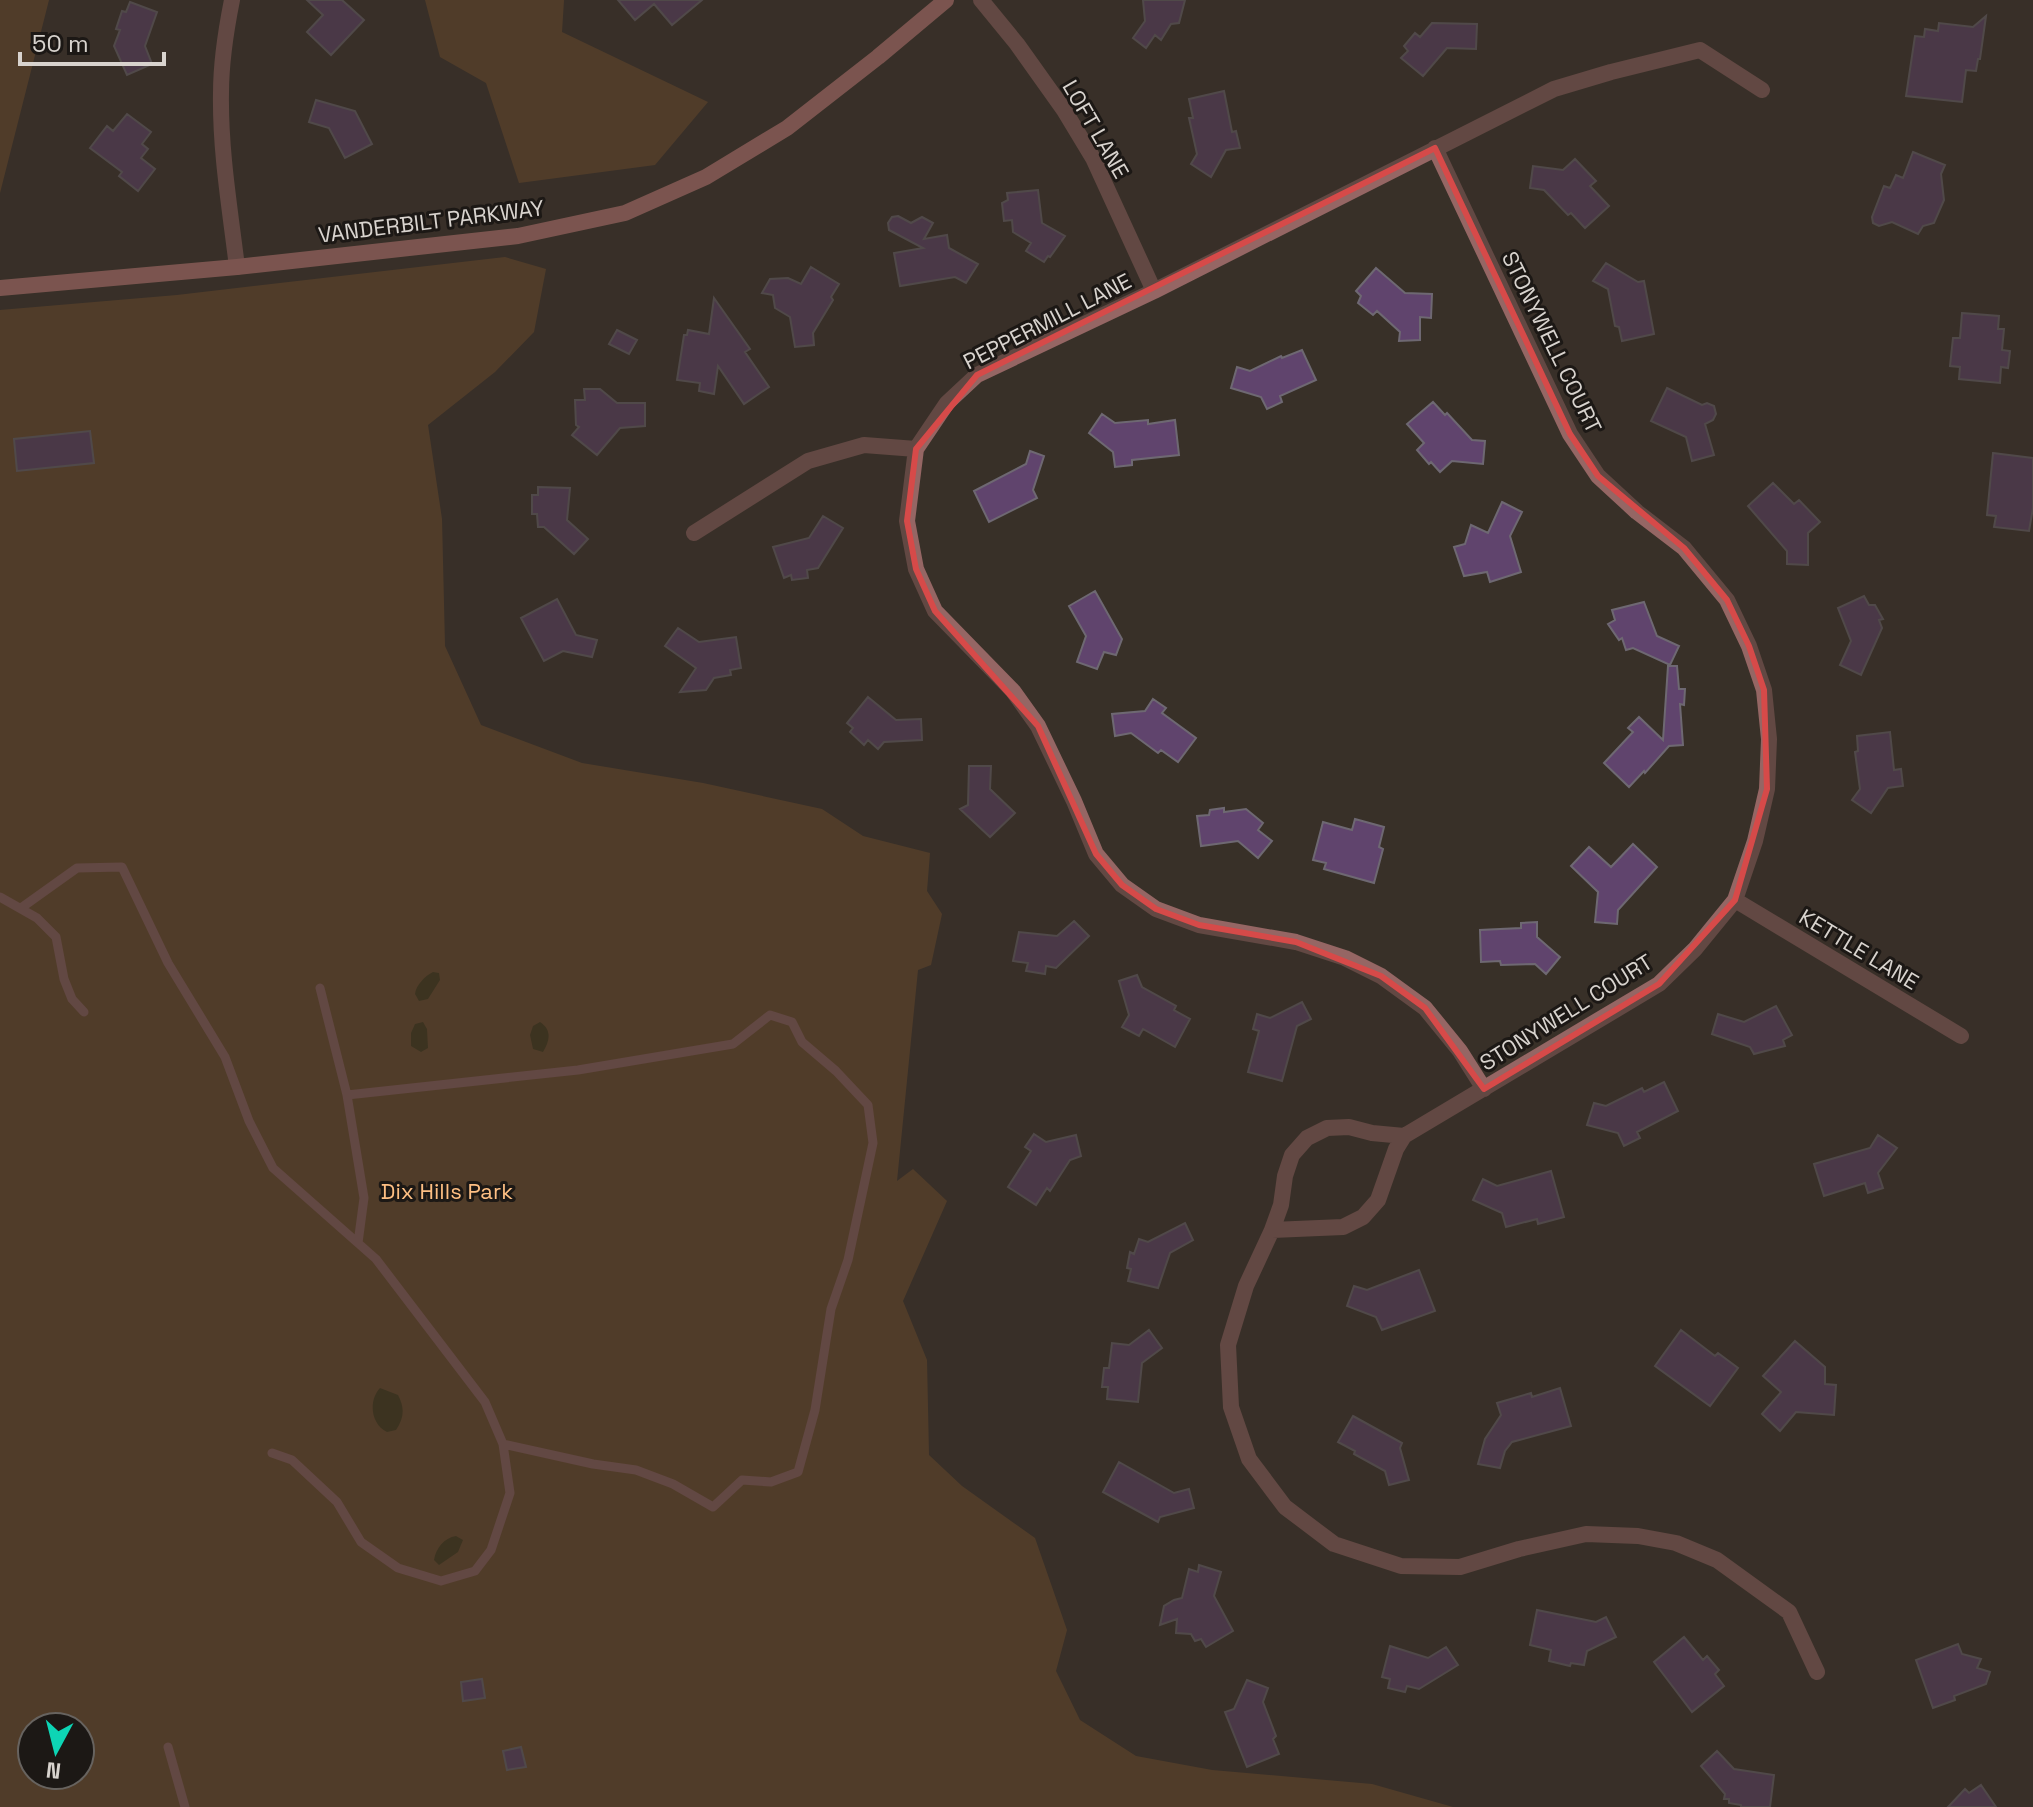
<svg xmlns="http://www.w3.org/2000/svg" width="2033" height="1807" viewBox="0 0 2033 1807" font-family="'Space Grotesk',sans-serif">
	<rect width="100%" height="100%" fill="#383028"/>
	<!-- green -->
	<path fill="#6e4c2b" fill-rule="evenodd" d="M 0,0 L 49,0 L 0,193 Z
		M 425,0 L 564,0 L 562,32 L 708,102 L 655,165 L 519,183 L 486,83 L 440,57 Z
		M 505,257 L 546,269 L 534,332 L 495,372 L 428,425 L 442,519 L 445,646 L 481,725 L 582,763 L 703,783 L 822,809 L 863,836 L 930,853 L 927,891 L 942,914 L 931,965 L 918,970 L 897,1181 L 913,1169 L 947,1201 L 903,1301 L 927,1360 L 929,1455 L 962,1486 L 1035,1538 L 1067,1630 L 1056,1671 L 1080,1720 L 1136,1756 L 1212,1770 L 1372,1784 L 1453,1807 L 0,1807 L 0,310 L 177,295 ZM 32,1727 L 80,1727 L 80,1775 L 32,1775 Z"/>
	<!-- sand -->
	<path fill="#413918" d="M 433,972 L 439,973 L 440,980 L 428,999 L 419,1001 L 415,994 C 416,985 425,976 433,972 Z
		M 423,1022 L 427,1029 L 428,1048 L 421,1052 L 411,1046 L 411,1033 L 415,1024 Z
		M 540,1022 C 552,1030 550,1040 543,1052 L 533,1049 L 530,1035 L 533,1026 Z
		M 380,1388 L 398,1395 C 405,1408 404,1418 396,1430 L 387,1432 C 371,1424 368,1401 380,1388 Z
		M 456,1536 L 463,1540 L 458,1552 L 439,1565 L 434,1560 C 436,1548 444,1538 456,1536 Z"/>
	<!-- building -->
	<path fill="#60446d" stroke="#6e6872" stroke-width="2" d="M 307,0 L 342,0 L 364,20 L 331,55 L 307,32 L 323,15 Z
		M 618,0 L 702,0 L 672,25 L 654,4 L 635,20 Z
		M 1143,0 L 1185,0 L 1179,23 L 1171,24 L 1161,40 L 1155,35 L 1146,48 L 1133,38 L 1145,21 Z
		M 130,2 L 157,12 L 145,46 L 152,64 L 127,75 L 114,46 L 120,30 L 116,29 L 122,11 L 126,12 Z
		M 1986,16 L 1980,59 L 1978,59 L 1976,71 L 1966,70 L 1962,102 L 1906,96 L 1915,36 L 1924,37 L 1925,29 L 1938,31 L 1939,23 L 1973,27 Z
		M 1432,23 L 1477,24 L 1476,49 L 1447,48 L 1423,76 L 1401,58 L 1408,51 L 1404,46 L 1415,33 L 1420,37 Z
		M 1224,91 L 1232,132 L 1236,131 L 1240,148 L 1226,150 L 1211,177 L 1191,164 L 1197,154 L 1189,118 L 1193,118 L 1189,99 Z
		M 316,100 L 355,111 L 372,144 L 345,158 L 329,128 L 309,122 Z
		M 127,114 L 151,132 L 142,144 L 148,149 L 141,158 L 155,169 L 138,191 L 119,176 L 122,172 L 90,148 L 107,126 L 113,131 Z
		M 1913,152 L 1945,165 L 1941,174 L 1944,200 L 1934,223 L 1923,226 L 1918,234 L 1892,222 L 1879,226 L 1873,223 L 1872,217 L 1884,186 L 1890,188 L 1896,175 L 1903,178 Z
		M 1575,159 L 1596,181 L 1590,186 L 1609,206 L 1585,228 L 1571,213 L 1568,215 L 1544,190 L 1530,188 L 1533,166 L 1563,170 Z
		M 1038,190 L 1042,223 L 1065,236 L 1050,257 L 1048,256 L 1044,262 L 1026,251 L 1031,243 L 1013,232 L 1012,220 L 1004,221 L 1002,203 L 1008,200 L 1007,193 Z
		M 898,216 L 911,223 L 922,217 L 933,223 L 924,239 L 947,235 L 949,248 L 978,264 L 966,283 L 955,277 L 900,286 L 894,253 L 923,248 L 889,230 L 888,223 L 892,217 Z
		M 1606,263 L 1638,282 L 1644,281 L 1654,334 L 1622,341 L 1619,327 L 1615,326 L 1608,289 L 1593,281 Z
		M 811,267 L 839,284 L 831,297 L 833,300 L 813,333 L 814,345 L 795,347 L 790,317 L 775,308 L 773,295 L 762,293 L 770,279 L 788,278 L 801,284 Z
		M 1376,268 L 1405,293 L 1432,294 L 1431,318 L 1420,317 L 1420,340 L 1399,341 L 1400,332 L 1377,311 L 1373,315 L 1358,303 L 1361,296 L 1356,291 Z
		M 714,298 L 750,349 L 745,352 L 769,387 L 744,404 L 718,366 L 714,394 L 699,391 L 700,383 L 677,380 L 684,335 L 687,335 L 688,330 L 709,334 Z
		M 1962,313 L 1999,316 L 1998,329 L 2004,329 L 2002,350 L 2010,351 L 2008,368 L 2001,367 L 2000,383 L 1959,379 L 1960,367 L 1950,366 L 1953,338 L 1960,338 Z
		M 617,330 L 637,340 L 629,354 L 609,344 Z
		M 1302,350 L 1316,380 L 1280,396 L 1282,402 L 1267,409 L 1261,397 L 1231,388 L 1237,367 L 1250,371 L 1281,356 L 1282,358 Z
		M 1667,388 L 1702,405 L 1707,403 L 1714,406 L 1716,414 L 1713,420 L 1705,424 L 1714,455 L 1692,461 L 1686,437 L 1651,421 Z
		M 584,389 L 600,389 L 617,403 L 645,403 L 645,426 L 620,428 L 597,455 L 572,435 L 579,427 L 576,425 L 575,400 L 585,400 Z
		M 1433,402 L 1445,415 L 1447,413 L 1472,440 L 1485,441 L 1483,464 L 1452,461 L 1440,472 L 1431,462 L 1429,464 L 1417,450 L 1424,443 L 1407,424 Z
		M 1102,414 L 1115,423 L 1148,420 L 1148,424 L 1175,420 L 1179,455 L 1132,460 L 1132,465 L 1115,467 L 1113,452 L 1089,433 Z
		M 90,431 L 94,463 L 17,471 L 14,439 Z
		M 1030,451 L 1044,456 L 1033,490 L 1037,498 L 989,522 L 974,491 L 1026,464 Z
		M 1993,453 L 2033,458 L 2033,508 L 2029,531 L 1994,527 L 1996,516 L 1987,515 Z
		M 1773,483 L 1794,504 L 1799,500 L 1820,522 L 1808,533 L 1808,565 L 1787,564 L 1787,551 L 1748,506 Z
		M 538,487 L 570,488 L 567,520 L 588,539 L 574,554 L 544,527 L 538,527 L 537,514 L 532,514 L 532,495 L 538,495 Z
		M 1502,502 L 1522,512 L 1510,536 L 1521,572 L 1490,582 L 1487,572 L 1464,576 L 1454,547 L 1465,544 L 1471,525 L 1488,533 Z
		M 823,516 L 843,528 L 818,568 L 807,570 L 808,578 L 792,580 L 791,575 L 784,578 L 773,547 L 809,538 Z
		M 1095,591 L 1122,639 L 1116,655 L 1104,652 L 1097,669 L 1077,662 L 1086,636 L 1069,606 Z
		M 1864,596 L 1869,605 L 1875,605 L 1883,619 L 1879,620 L 1882,628 L 1861,675 L 1840,665 L 1851,641 L 1838,608 Z
		M 557,599 L 576,635 L 597,640 L 592,657 L 563,651 L 544,661 L 521,618 Z
		M 1644,602 L 1657,636 L 1679,646 L 1670,665 L 1633,648 L 1626,650 L 1622,638 L 1619,640 L 1608,624 L 1615,620 L 1612,610 Z
		M 678,628 L 699,642 L 736,637 L 741,668 L 730,670 L 731,675 L 714,678 L 706,690 L 680,692 L 696,668 L 665,646 Z
		M 1668,666 L 1677,666 L 1679,689 L 1685,689 L 1684,705 L 1680,704 L 1683,745 L 1669,746 L 1645,773 L 1644,771 L 1629,787 L 1604,763 L 1633,732 L 1628,728 L 1639,717 L 1663,740 Z
		M 868,697 L 896,720 L 921,719 L 922,740 L 884,742 L 878,749 L 868,740 L 864,745 L 850,732 L 853,728 L 847,723 Z
		M 1153,699 L 1166,708 L 1162,713 L 1196,738 L 1178,762 L 1161,750 L 1158,753 L 1131,733 L 1115,736 L 1112,714 L 1145,711 Z
		M 1890,732 L 1894,770 L 1901,769 L 1903,786 L 1888,788 L 1871,813 L 1852,800 L 1860,789 L 1855,752 L 1858,751 L 1857,736 Z
		M 969,766 L 991,766 L 990,789 L 1015,813 L 990,837 L 960,809 L 968,805 Z
		M 1224,808 L 1224,812 L 1246,809 L 1263,823 L 1258,830 L 1272,841 L 1258,858 L 1238,841 L 1201,846 L 1197,816 L 1209,815 L 1210,810 Z
		M 1355,819 L 1384,827 L 1379,847 L 1383,849 L 1374,883 L 1324,869 L 1326,863 L 1313,860 L 1323,822 L 1352,830 Z
		M 1633,844 L 1657,867 L 1618,910 L 1617,924 L 1595,922 L 1598,892 L 1571,866 L 1589,847 L 1611,867 Z
		M 1074,921 L 1089,936 L 1056,968 L 1046,966 L 1045,974 L 1026,971 L 1028,963 L 1013,961 L 1019,932 L 1057,936 Z
		M 1537,922 L 1537,937 L 1560,957 L 1546,974 L 1535,964 L 1501,965 L 1500,961 L 1481,962 L 1480,930 L 1521,928 L 1521,923 Z
		M 1137,975 L 1142,987 L 1176,1006 L 1174,1010 L 1190,1019 L 1175,1047 L 1143,1029 L 1139,1036 L 1122,1027 L 1129,1015 L 1119,981 Z
		M 1302,1002 L 1311,1019 L 1297,1026 L 1282,1081 L 1248,1072 L 1259,1031 L 1253,1029 L 1257,1014 L 1270,1018 Z
		M 1776,1006 L 1792,1035 L 1783,1040 L 1785,1046 L 1754,1054 L 1750,1047 L 1712,1034 L 1718,1014 L 1744,1022 Z
		M 1664,1082 L 1678,1111 L 1637,1132 L 1640,1138 L 1624,1146 L 1618,1133 L 1587,1125 L 1594,1103 L 1606,1106 L 1642,1088 L 1644,1092 Z
		M 1034,1134 L 1046,1142 L 1076,1135 L 1081,1156 L 1070,1160 L 1050,1191 L 1047,1188 L 1036,1205 L 1008,1187 L 1031,1151 L 1025,1147 Z
		M 1878,1135 L 1897,1148 L 1878,1173 L 1883,1188 L 1868,1193 L 1865,1183 L 1824,1196 L 1814,1164 L 1870,1148 Z
		M 1551,1171 L 1564,1217 L 1538,1224 L 1537,1219 L 1506,1227 L 1502,1213 L 1473,1200 L 1483,1179 L 1497,1186 Z
		M 1185,1223 L 1193,1240 L 1170,1253 L 1158,1288 L 1128,1281 L 1131,1269 L 1127,1268 L 1130,1252 L 1134,1254 L 1139,1239 L 1148,1242 Z
		M 1419,1270 L 1435,1311 L 1382,1330 L 1376,1317 L 1347,1306 L 1354,1286 L 1367,1290 Z
		M 1149,1330 L 1162,1348 L 1142,1363 L 1138,1402 L 1107,1399 L 1108,1387 L 1102,1387 L 1104,1368 L 1109,1368 L 1112,1343 L 1129,1345 Z
		M 1681,1330 L 1715,1356 L 1718,1353 L 1738,1368 L 1710,1406 L 1655,1366 Z
		M 1795,1341 L 1825,1367 L 1825,1384 L 1836,1385 L 1834,1415 L 1796,1412 L 1780,1431 L 1762,1414 L 1781,1392 L 1763,1376 Z
		M 1560,1388 L 1571,1426 L 1512,1442 L 1505,1451 L 1500,1468 L 1478,1464 L 1485,1439 L 1501,1415 L 1497,1403 L 1531,1393 L 1532,1397 Z
		M 1353,1416 L 1402,1443 L 1400,1448 L 1409,1480 L 1389,1485 L 1385,1471 L 1354,1454 L 1355,1451 L 1338,1442 Z
		M 1119,1462 L 1174,1493 L 1189,1489 L 1194,1508 L 1160,1517 L 1158,1522 L 1103,1492 Z
		M 1199,1565 L 1221,1572 L 1214,1596 L 1233,1631 L 1206,1647 L 1201,1639 L 1195,1641 L 1191,1634 L 1176,1633 L 1177,1619 L 1160,1625 L 1164,1606 L 1174,1600 L 1182,1598 L 1189,1569 L 1198,1572 Z
		M 1537,1610 L 1596,1622 L 1606,1617 L 1616,1637 L 1587,1651 L 1584,1665 L 1571,1663 L 1570,1666 L 1549,1661 L 1551,1650 L 1530,1645 Z
		M 1684,1637 L 1703,1660 L 1707,1656 L 1719,1670 L 1715,1674 L 1724,1686 L 1692,1712 L 1654,1662 Z
		M 1958,1644 L 1962,1654 L 1981,1659 L 1977,1668 L 1990,1672 L 1986,1684 L 1954,1696 L 1955,1700 L 1933,1708 L 1916,1660 Z
		M 1390,1646 L 1428,1658 L 1446,1647 L 1458,1665 L 1419,1689 L 1407,1686 L 1405,1692 L 1388,1688 L 1390,1679 L 1382,1677 Z
		M 482,1679 L 485,1698 L 463,1701 L 461,1682 Z
		M 1247,1680 L 1268,1688 L 1263,1702 L 1276,1736 L 1273,1739 L 1279,1754 L 1247,1767 L 1225,1712 L 1234,1709 Z
		M 521,1747 L 526,1767 L 507,1770 L 503,1751 Z
		M 1717,1751 L 1734,1769 L 1774,1775 L 1770,1807 L 1741,1807 L 1741,1805 L 1729,1803 L 1729,1799 L 1724,1799 L 1725,1794 L 1701,1766 Z
		M 1981,1785 L 1996,1807 L 1948,1807 L 1965,1789 L 1969,1793 Z"/>
	<g fill="none" stroke-linecap="round" stroke-linejoin="round">
		<!-- service -->
		<path stroke="#956664" stroke-width="9" d="M 0,897 L 37,918 L 56,937 L 64,979 L 72,999 L 84,1012
			M 21,908 L 77,868 L 122,867 L 168,963 L 225,1057 L 249,1121 L 273,1168 L 376,1259 L 485,1402 L 503,1444 L 593,1464 L 636,1470 L 673,1484 L 713,1507 L 742,1480 L 771,1482 L 798,1472 L 815,1410 L 831,1309 L 848,1260 L 873,1143 L 868,1105 L 836,1071 L 802,1042 L 792,1022 L 770,1015 L 733,1044 L 578,1070 L 347,1095 L 320,988
			M 347,1095 L 364,1198 L 358,1243
			M 272,1453 L 292,1460 L 337,1502 L 361,1542 L 398,1568 L 441,1581 L 475,1571 L 491,1550 L 510,1493 L 503,1444
			M 168,1747 L 185,1807"/>
		<!-- minor -->
		<path stroke="#956664" stroke-width="16" d="M 232,0 C 226,30 221,62 221,93 C 220,151 230,209 237,267
			M 981,0 L 1017,44 L 1064,110 L 1093,158 L 1154,291
			M 694,533 L 808,461 L 864,445 L 916,449
			M 1735,900 L 1961,1036
			M 1484,1089 L 1460,1051 L 1425,1008 L 1381,976 L 1345,958 L 1296,942 L 1199,925 L 1156,909 L 1122,885 L 1096,854 L 1074,801 L 1038,726 L 1013,691 L 935,611 L 916,569 L 907,521 L 916,449 L 947,403 L 977,375 L 1154,291 L 1554,89 L 1611,72 L 1700,50 L 1762,90
			M 1404,1136 L 1372,1133 L 1349,1127 L 1327,1128 L 1307,1138 L 1292,1155 L 1285,1176 L 1281,1205 L 1272,1230 L 1343,1227 L 1363,1217 L 1378,1200 L 1396,1149 L 1404,1136 L 1659,984 L 1695,949 L 1735,900 L 1755,841 L 1767,789 L 1769,739 L 1764,690 L 1749,646 L 1727,600 L 1684,548 L 1637,512 L 1598,476 L 1570,434 L 1435,148
			M 1272,1230 L 1246,1286 L 1228,1345 L 1231,1407 L 1249,1459 L 1285,1507 L 1334,1544 L 1401,1566 L 1460,1567 L 1519,1549 L 1586,1534 L 1638,1536 L 1676,1543 L 1717,1560 L 1789,1612 L 1817,1672"/>
		<!-- secondary -->
		<path stroke="#cc827f" stroke-width="16" d="M 0,288 L 237,267 L 518,236 L 625,213 L 706,177 L 787,128 L 878,57 L 946,0"/>
	</g>
	<!-- marked area -->
	<path d="M0 0H2033V1807H0ZM 1435,148 L 1570,434 L 1598,476 L 1684,548 L 1727,600 L 1749,646 L 1764,690 L 1767,789 L 1735,900 L 1659,984 L 1484,1089 L 1425,1008 L 1381,976 L 1296,942 L 1199,925 L 1156,909 L 1122,885 L 1096,854 L 1038,726 L 935,611 L 916,569 L 907,521 L 916,449 L 977,375 Z" fill="#383028" fill-opacity=".55" fill-rule="evenodd"/>
	<path fill="none" stroke="#d64a49" stroke-width="6" stroke-linejoin="round" d="M 1435,148 L 1570,434 L 1598,476 L 1684,548 L 1727,600 L 1749,646 L 1764,690 L 1767,789 L 1735,900 L 1659,984 L 1484,1089 L 1425,1008 L 1381,976 L 1296,942 L 1199,925 L 1156,909 L 1122,885 L 1096,854 L 1038,726 L 935,611 L 916,569 L 907,521 L 916,449 L 977,375 Z"/>
	<g text-anchor="middle" dominant-baseline="central" stroke-width="6" stroke-linejoin="round" paint-order="stroke">
		<!-- street labels -->
		<g font-size="22" fill="#d8d3ce" stroke="#1c1815">
			<text transform="translate(1096 129) rotate(60)">LOFT LANE</text>
			<text transform="translate(431 221) rotate(-7)">VANDERBILT PARKWAY</text>
			<text transform="translate(1047 321) rotate(-27)">PEPPERMILL LANE</text>
			<text transform="translate(1552 342) rotate(64)">STONYWELL COURT</text>
			<text transform="translate(1859 949) rotate(31)">KETTLE LANE</text>
			<text transform="translate(1566 1012) rotate(-32)">STONYWELL COURT</text>
		</g>
		<!-- park labels -->
		<g font-size="22" fill="#febf83" stroke="#1c1815">
			<text x="447" y="1191">Dix Hills Park</text>
		</g>
	</g>
	<!-- north arrow -->
	<g transform="translate(56 1751) rotate(187)"><circle r="38" fill="#1c1815" stroke="#67635f" stroke-width="2"/>
	<path d="M0-6L14 30L0 20L-14 30Z" fill="#0dd5b5"/>
	<text y="-12" font-size="22" font-weight="bold" text-anchor="middle" fill="#d8d3ce">N</text>
	</g>
	<!-- scale -->
	<path d="M20 52v12h144v-12" fill="none" stroke="#d8d3ce" stroke-width="4"/>
	<text x="32" y="52" font-size="24" fill="#d8d3ce" stroke="#1c1815" stroke-width="6" paint-order="stroke">50 m</text>
</svg>
